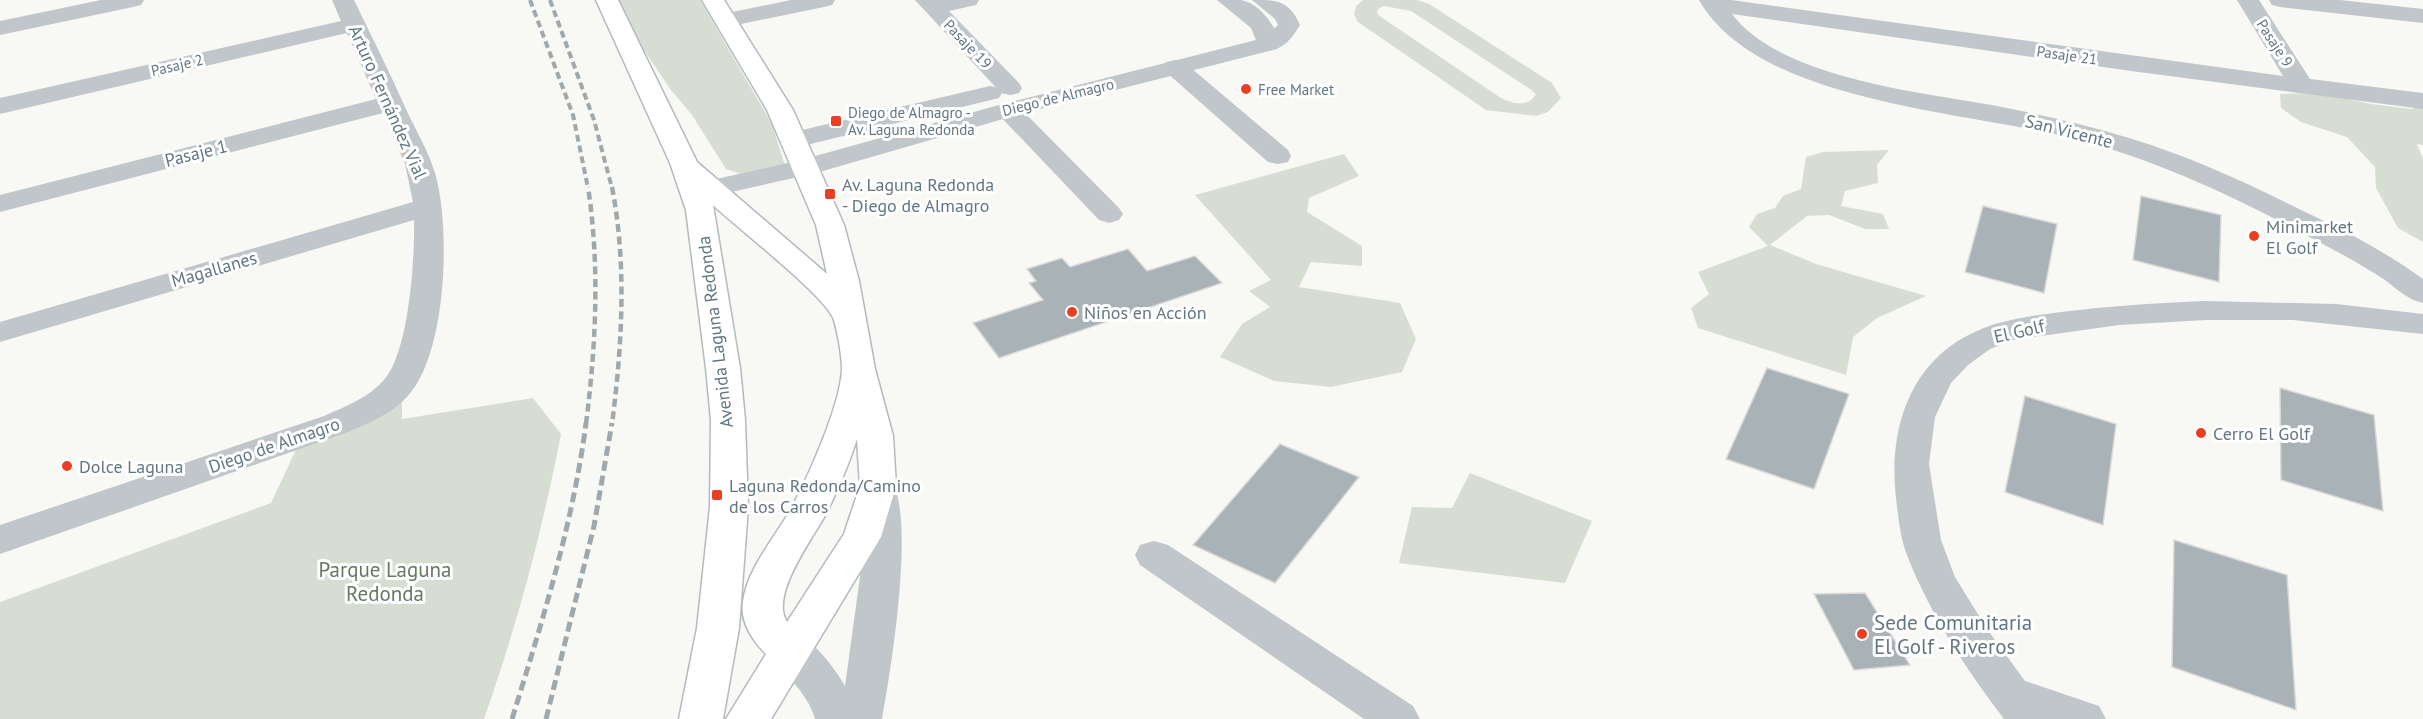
<svg xmlns="http://www.w3.org/2000/svg" width="2423" height="719" viewBox="0 0 2423 719" font-family="'PT Sans',sans-serif">
	<rect width="100%" height="100%" fill="#f8f8f5"/>
	<!-- green -->
	<path fill="#d8ddd4" fill-rule="evenodd" d="M 610,0 L 700,0 L 772,124 L 785,166 L 744,175 L 726,169 L 692,115 L 671,90 Z
		M 1363,0 L 1417,0 L 1429,4 L 1552,83 L 1561,98 L 1548,112 L 1536,116 L 1486,110 L 1358,22 L 1354,14 L 1356,6 ZM 1384,6 L 1411,11 L 1530,89 L 1536,94 C 1528,109 1509,103 1498,96 L 1381,17 L 1377,13 L 1378,9 Z
		M 2318,93 L 2371,104 L 2412,109 L 2423,102 L 2423,145 L 2417,144 L 2423,159 L 2423,242 L 2398,228 L 2376,188 L 2375,167 L 2347,137 L 2301,122 L 2281,108 L 2280,94 Z
		M 1889,150 L 1877,165 L 1878,183 L 1845,191 L 1841,206 L 1883,214 L 1889,229 L 1865,229 L 1829,215 L 1807,216 L 1770,245 L 1816,264 L 1926,296 L 1877,318 L 1853,337 L 1846,375 L 1698,328 L 1691,308 L 1709,294 L 1698,272 L 1768,246 L 1749,227 L 1757,214 L 1775,208 L 1783,196 L 1801,189 L 1806,157 L 1823,152 Z
		M 1344,154 L 1359,176 L 1309,198 L 1307,212 L 1362,246 L 1362,266 L 1311,262 L 1299,287 L 1400,303 L 1416,339 L 1402,372 L 1331,387 L 1274,381 L 1220,357 L 1242,324 L 1270,307 L 1249,291 L 1271,280 L 1195,195 Z
		M 402,392 L 402,419 L 533,398 L 561,434 C 542,533 517,625 484,719 L 0,719 L 0,602 L 271,503 L 300,441 Z
		M 1470,473 L 1592,521 L 1565,583 L 1399,563 L 1412,507 L 1452,508 Z"/>
	<!-- building -->
	<path fill="#a8b2b7" stroke="#dad9d7" stroke-width="1.5" d="M 2141,196 L 2221,215 L 2219,282 L 2133,260 Z
		M 1983,206 L 2057,224 L 2044,293 L 1965,272 Z
		M 1128,249 L 1147,271 L 1195,256 L 1222,283 L 999,358 L 973,323 L 1043,300 L 1029,283 L 1036,281 L 1027,269 L 1062,258 L 1070,267 Z
		M 1767,368 L 1849,394 L 1814,489 L 1726,459 Z
		M 2280,388 L 2374,415 L 2383,511 L 2281,480 Z
		M 2025,396 L 2116,424 L 2103,525 L 2005,492 Z
		M 1280,444 L 1359,477 L 1275,583 L 1193,545 Z
		M 2174,540 L 2287,575 L 2296,710 L 2172,667 Z
		M 1865,593 L 1910,665 L 1854,670 L 1814,594 Z"/>
	<g fill="none" stroke-linecap="round" stroke-linejoin="round">
		<!-- secondary casing -->
		<g stroke="#b3babe" stroke-width="3">
			<path id="secondary" d="M 596,0 L 618,0 L 697,162 L 827,274 L 816,225 L 767,110 L 702,0 L 724,0 L 793,110 L 844,225 L 859,281 L 875,369 L 893,436 L 896,486 L 881,537 L 771,719 L 726,719 L 766,654 C 753,641 740,622 743,602 C 747,570 772,541 788,514 C 807,481 840,406 842,370 C 842,356 838,334 834,320 C 827,297 736,227 713,205 L 740,368 L 745,420 L 748,507 L 739,628 L 723,719 L 679,719 L 697,628 L 710,507 L 711,420 L 706,368 L 686,210 L 670,163 ZM 857,439 L 860,486 L 844,534 L 787,622 C 769,595 814,537 827,512 C 838,489 849,464 857,439 Z"/>
		</g>
		<!-- minor -->
		<path fill="#c0c6c9" fill-rule="evenodd" d="M 101,0 L 144,0 L 141,5 L 133,7 L 0,35 L 0,21 Z
			M 332,0 L 354,0 C 371,35 389,71 405,107 C 415,129 428,150 435,173 C 451,227 447,355 407,397 C 391,414 369,423 348,432 L 0,554 L 0,525 L 324,416 C 344,407 368,398 383,381 C 409,354 415,258 414,220 L 0,342 L 0,322 L 413,202 L 405,164 L 383,113 L 0,212 L 0,195 L 376,99 L 347,33 L 0,114 L 0,98 L 341,21 Z
			M 791,0 L 835,0 L 832,5 L 824,7 L 726,27 L 718,25 L 715,20 L 718,15 Z
			M 915,0 L 979,0 L 976,5 L 949,11 L 1019,83 L 1022,88 L 1019,93 L 1010,95 L 1001,93 Z
			M 1252,0 C 1277,0 1289,0 1300,25 C 1291,40 1280,54 1261,49 L 1257,44 L 1278,25 L 1275,19 Z
			M 1699,0 L 1731,0 L 2283,76 L 2237,0 L 2259,0 L 2310,79 L 2423,93 L 2423,109 L 2131,71 L 1732,14 C 1779,77 1918,92 1992,105 C 2038,114 2084,124 2129,138 C 2189,156 2245,182 2301,210 C 2343,230 2385,251 2423,279 L 2423,303 C 2408,300 2397,289 2385,280 C 2368,269 2351,259 2334,250 C 2253,206 2169,164 2080,140 C 1971,111 1759,105 1699,0 Z
			M 2269,0 L 2340,0 L 2423,9 L 2423,23 L 2280,7 L 2272,5 Z
			M 1175,60 L 1184,62 L 1288,150 L 1291,156 L 1288,162 L 1278,164 L 1268,162 L 1166,72 L 1163,67 L 1166,62 Z
			M 1008,102 L 1017,105 L 1119,208 L 1123,214 L 1119,220 L 1109,223 L 1099,220 L 999,115 L 995,110 L 999,105 Z
			M 2206,301 L 2336,304 L 2423,314 L 2423,334 L 2293,320 L 2206,320 L 2119,325 L 2013,340 L 1990,349 L 1968,365 L 1951,383 L 1935,417 L 1929,464 L 1941,540 L 1955,577 L 1987,629 L 2025,681 L 2099,706 L 2106,719 L 2004,719 C 1966,669 1930,614 1907,555 C 1901,540 1899,523 1897,506 C 1887,436 1906,362 1977,331 C 2003,319 2033,316 2061,312 C 2109,306 2157,303 2206,301 Z
			M 1154,541 L 1168,545 L 1413,706 L 1420,719 L 1364,719 L 1140,565 L 1135,555 L 1140,545 Z"/>
		<!-- tertiary -->
		<path fill="#c0c6c9" fill-rule="evenodd" d="M 1217,0 C 1225,0 1233,0 1241,0 C 1260,3 1276,27 1281,44 L 1277,49 L 1017,115 L 816,173 L 709,197 L 699,195 L 695,189 L 699,183 L 801,160 L 999,105 L 1256,40 L 1251,28 Z
			M 990,86 L 999,88 L 1002,93 L 999,98 L 794,148 L 785,146 L 781,140 L 785,134 Z
			M 879,478 L 892,482 C 915,520 891,672 882,719 L 815,719 C 807,690 783,676 769,650 L 775,638 C 779,637 785,634 789,634 C 810,633 836,670 845,686 L 860,577 L 861,491 L 866,482 Z"/>
		<!-- secondary -->
		<use href="#secondary" fill="#fff" fill-rule="evenodd"/>
		<!-- rail-far2 -->
		<path stroke="#9fa8ad" stroke-width="4" stroke-dasharray="7 4" stroke-linecap="butt" d="M 530,0 L 573,115 L 588,188
			M 550,0 L 594,120 L 612,188"/>
		<!-- rail-far1 -->
		<path stroke="#9fa8ad" stroke-width="4.5" stroke-dasharray="8 4.5" stroke-linecap="butt" d="M 612,187 C 627,264 622,347 612,424
			M 586,424 C 596,345 600,266 588,187"/>
		<!-- rail -->
		<path stroke="#9fa8ad" stroke-width="5" stroke-dasharray="10 5" stroke-linecap="butt" d="M 512,719 C 542,622 573,524 586,423
			M 546,719 L 594,526 L 612,423"/>
	</g>
	<!-- markers -->
	<g fill="#eb3f22" stroke="#fff" stroke-width="2">
		<circle cx="1246" cy="89" r="6"/>
		<rect x="830" y="115" width="12" height="12" rx="3"/>
		<rect x="824" y="188" width="12" height="12" rx="3"/>
		<circle cx="2254" cy="236" r="6"/>
		<circle cx="1072" cy="312" r="6"/>
		<circle cx="2201" cy="433" r="6"/>
		<circle cx="67" cy="466" r="6"/>
		<rect x="711" y="489" width="12" height="12" rx="3"/>
		<circle cx="1862" cy="634" r="6"/>
	</g>
	<g text-anchor="middle" dominant-baseline="central" stroke-width="6" stroke-linejoin="round" paint-order="stroke">
		<!-- far-street labels -->
		<g font-size="15" fill="#627681" stroke="#fff">
			<text transform="translate(2275 43) rotate(57)">Pasaje 9</text>
			<text transform="translate(968 44) rotate(46)">Pasaje 19</text>
			<text transform="translate(2067 55) rotate(8)">Pasaje 21</text>
			<text transform="translate(177 65) rotate(-13)">Pasaje 2</text>
			<text transform="translate(1058 97) rotate(-14)">Diego de Almagro</text>
		</g>
		<!-- far-poi labels -->
		<g font-size="15" fill="#627681" stroke="#fff" text-anchor="start">
			<text x="1258" y="89">Free Market</text>
			<text x="848" y="112">Diego de Almagro -<tspan x="848" dy="17">Av. Laguna Redonda</tspan></text>
		</g>
		<!-- street labels -->
		<g font-size="18" fill="#627681" stroke="#fff">
			<text transform="translate(388 102) rotate(66)">Arturo Fernández Vial</text>
			<text transform="translate(2069 131) rotate(14)">San Vicente</text>
			<text transform="translate(196 153) rotate(-14)">Pasaje 1</text>
			<text transform="translate(214 269) rotate(-16)">Magallanes</text>
			<text transform="translate(2019 331) rotate(-13)">El Golf</text>
			<text transform="translate(715 332) rotate(-97)">Avenida Laguna Redonda</text>
			<text transform="translate(274 445) rotate(-19)">Diego de Almagro</text>
		</g>
		<!-- poi labels -->
		<g font-size="18" fill="#627681" stroke="#fff" text-anchor="start">
			<text x="842" y="184">Av. Laguna Redonda<tspan x="842" dy="21">- Diego de Almagro</tspan></text>
			<text x="2266" y="226">Minimarket<tspan x="2266" dy="21">El Golf</tspan></text>
			<text x="1084" y="312">Niños en Acción</text>
			<text x="2213" y="433">Cerro El Golf</text>
			<text x="79" y="466">Dolce Laguna</text>
			<text x="729" y="485">Laguna Redonda/Camino<tspan x="729" dy="21">de los Carros</tspan></text>
		</g>
		<!-- near-park labels -->
		<g font-size="21" fill="#677961" stroke="#fff">
			<text x="385" y="569">Parque Laguna<tspan x="385" dy="24">Redonda</tspan></text>
		</g>
		<!-- near-poi labels -->
		<g font-size="21" fill="#627681" stroke="#fff" text-anchor="start">
			<text x="1874" y="622">Sede Comunitaria<tspan x="1874" dy="24">El Golf - Riveros</tspan></text>
		</g>
	</g>
</svg>
